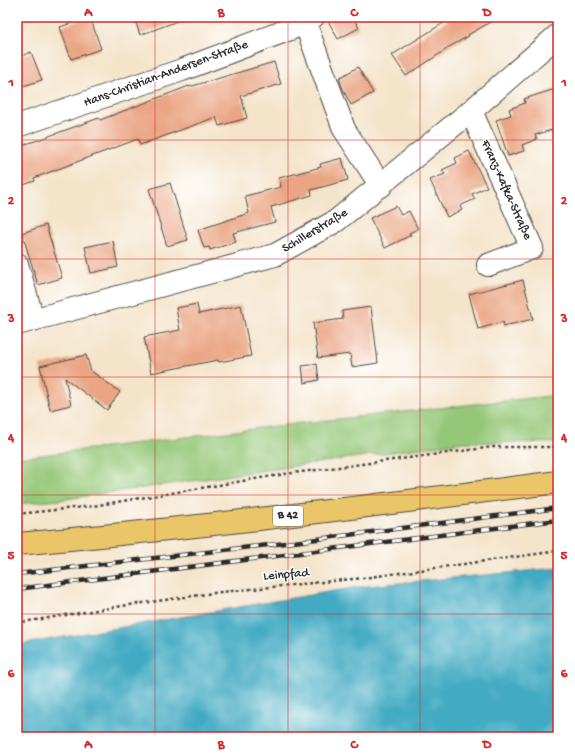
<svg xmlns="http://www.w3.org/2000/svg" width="575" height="754" viewBox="0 0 575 754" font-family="'Gochi Hand',sans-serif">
	<rect width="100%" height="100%" fill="#fff"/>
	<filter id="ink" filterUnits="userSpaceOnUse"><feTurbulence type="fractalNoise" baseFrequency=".025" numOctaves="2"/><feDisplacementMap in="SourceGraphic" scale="8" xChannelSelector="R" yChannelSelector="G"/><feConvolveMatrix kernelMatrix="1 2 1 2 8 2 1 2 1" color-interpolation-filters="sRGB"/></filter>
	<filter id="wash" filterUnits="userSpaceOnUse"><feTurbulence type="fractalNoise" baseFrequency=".012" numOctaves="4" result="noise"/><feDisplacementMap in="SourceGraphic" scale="16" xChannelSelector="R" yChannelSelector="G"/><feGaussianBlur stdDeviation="0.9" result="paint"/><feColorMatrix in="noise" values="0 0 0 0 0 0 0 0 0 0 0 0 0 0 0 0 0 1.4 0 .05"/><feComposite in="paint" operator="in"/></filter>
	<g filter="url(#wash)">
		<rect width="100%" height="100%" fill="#f4e4ca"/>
		<!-- green -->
		<path fill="#94c777" stroke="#607951" d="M 558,395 L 558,443 L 463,442 L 59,500 L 17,504 L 17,458 L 292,424 Z"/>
		<!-- water -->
		<path fill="#42aac2" stroke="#366a76" d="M 558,568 L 558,737 L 17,737 L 17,645 L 357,587 Z"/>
		<g id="blocks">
			<!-- building -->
			<path fill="#eaa584" d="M 90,17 L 101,49 L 71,59 L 60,27 Z
				M 134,17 L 183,17 L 183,19 L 140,35 Z
				M 326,17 L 353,17 L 359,28 L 338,39 Z
				M 453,17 L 499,17 L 468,35 L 469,36 L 447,48 L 447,49 L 406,76 L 392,55 Z
				M 31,52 L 42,80 L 17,88 L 17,58 Z
				M 274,62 L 281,84 L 241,96 L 247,118 L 219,126 L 216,117 L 140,145 L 138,139 L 34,178 L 35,181 L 17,187 L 17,147 L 38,140 L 99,118 L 100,120 L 189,86 L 189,87 Z
				M 358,67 L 373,93 L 351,105 L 343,89 L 339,78 Z
				M 558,88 L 558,128 L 535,135 L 537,139 L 522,145 L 524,151 L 508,156 L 496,120 L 511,115 L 509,109 L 525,103 L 524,99 Z
				M 469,151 L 487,187 L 472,194 L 475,199 L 460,206 L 462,210 L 447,217 L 430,180 L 445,174 L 442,170 L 457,163 L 455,158 Z
				M 342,158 L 348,180 L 311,190 L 312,195 L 271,207 L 275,222 L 233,233 L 236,242 L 210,250 L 209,247 L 204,248 L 198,230 L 249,213 L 245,196 L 281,187 L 279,178 L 321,167 L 320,164 Z
				M 170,183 L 188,240 L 167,246 L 149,189 Z
				M 396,206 L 401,215 L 409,211 L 418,229 L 409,233 L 411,235 L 385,248 L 370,218 Z
				M 46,225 L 62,278 L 38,285 L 22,233 Z
				M 113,241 L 118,267 L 91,273 L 85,247 Z
				M 523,280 L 533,319 L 504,326 L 503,322 L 478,329 L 469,294 Z
				M 197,304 L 199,314 L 241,305 L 251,356 L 219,362 L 218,360 L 151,373 L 144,337 L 180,330 L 176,308 Z
				M 371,307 L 378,363 L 352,367 L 350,354 L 318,358 L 313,323 L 343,319 L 342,311 Z
				M 86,355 L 91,371 L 120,392 L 107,410 L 65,378 L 71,405 L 50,410 L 40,366 Z
				M 317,364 L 319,380 L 304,383 L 302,366 Z"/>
		</g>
	</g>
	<g filter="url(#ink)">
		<use href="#blocks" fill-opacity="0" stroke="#494743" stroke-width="1"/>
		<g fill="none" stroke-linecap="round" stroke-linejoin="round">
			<!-- minor casing -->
			<g stroke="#494743" stroke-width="24">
				<path id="minor" d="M 303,17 L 344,129 L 381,186
					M 471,111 L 532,248 L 488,265
					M 17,126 L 182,70 L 306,23 L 313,17
					M 17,264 L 33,319
					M 17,324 L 275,255 L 336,221 L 471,111 L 558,35"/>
			</g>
			<!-- major casing -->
			<g stroke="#494743" stroke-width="24">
				<path id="major" d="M 17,544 C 198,528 378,505 558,482"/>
			</g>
			<!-- path -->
			<path stroke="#494743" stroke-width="2.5" stroke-dasharray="3 3" stroke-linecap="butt" d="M 17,514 L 93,506 L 285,474 L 493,447 L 558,447
				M 17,623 L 122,606 L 221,592 L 363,578 L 558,551"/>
			<!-- minor -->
			<use href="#minor" stroke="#fff" stroke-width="22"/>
			<!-- major -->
			<use href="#major" stroke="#ebc669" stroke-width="22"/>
			<!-- rail casing -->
			<g stroke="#2b2b2b" stroke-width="4.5">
				<path id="rail" d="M 17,574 L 294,542 L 558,508
					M 17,589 L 558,520"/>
			</g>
			<!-- rail -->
			<use href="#rail" stroke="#fff" stroke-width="3" stroke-dasharray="9" stroke-linecap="butt"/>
		</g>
	</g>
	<!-- grid -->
	<path fill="none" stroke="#d62828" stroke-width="1" stroke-opacity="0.55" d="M 155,17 L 155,737M 288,17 L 288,737M 420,17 L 420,737M 17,140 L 558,140M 17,259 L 558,259M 17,377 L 558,377M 17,495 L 558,495M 17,614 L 558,614"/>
	<g text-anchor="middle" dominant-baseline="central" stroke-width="3" stroke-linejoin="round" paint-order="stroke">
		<!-- shield labels -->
		<rect fill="#fff" stroke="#6b6b6b" stroke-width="1" x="273" y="506" width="30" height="20" rx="3"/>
		<g font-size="12" font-weight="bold" fill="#2b2b2b">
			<text x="288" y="516">B 42</text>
		</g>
		<!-- street labels -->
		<g font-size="13" fill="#2b2b2b" stroke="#fff">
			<text transform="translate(166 74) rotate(-20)">Hans-Christian-Andersen-Straße</text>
			<text transform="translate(506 190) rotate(66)">Franz-Kafka-Straße</text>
			<text transform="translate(315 231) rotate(-31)">Schillerstraße</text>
			<text transform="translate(286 575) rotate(-5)">Leinpfad</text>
		</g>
	</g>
	<!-- margin -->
	<rect width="575" height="754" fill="none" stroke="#fff" stroke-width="44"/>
	<rect x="22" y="22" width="531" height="710" fill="none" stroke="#d62828" stroke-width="1.5"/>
	<g font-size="13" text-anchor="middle" font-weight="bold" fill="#d62828">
		<text x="88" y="16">A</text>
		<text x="221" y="16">B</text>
		<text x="354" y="16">C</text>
		<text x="487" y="16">D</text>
		<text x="11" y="86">1</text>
		<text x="564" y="86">1</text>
		<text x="11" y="204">2</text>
		<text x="564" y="204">2</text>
		<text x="11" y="322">3</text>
		<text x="564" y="322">3</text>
		<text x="11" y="441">4</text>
		<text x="564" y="441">4</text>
		<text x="11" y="559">5</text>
		<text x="564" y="559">5</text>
		<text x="11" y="677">6</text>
		<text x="564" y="677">6</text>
		<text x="88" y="748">A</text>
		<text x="221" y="748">B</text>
		<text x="354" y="748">C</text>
		<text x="487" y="748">D</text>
	</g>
</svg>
